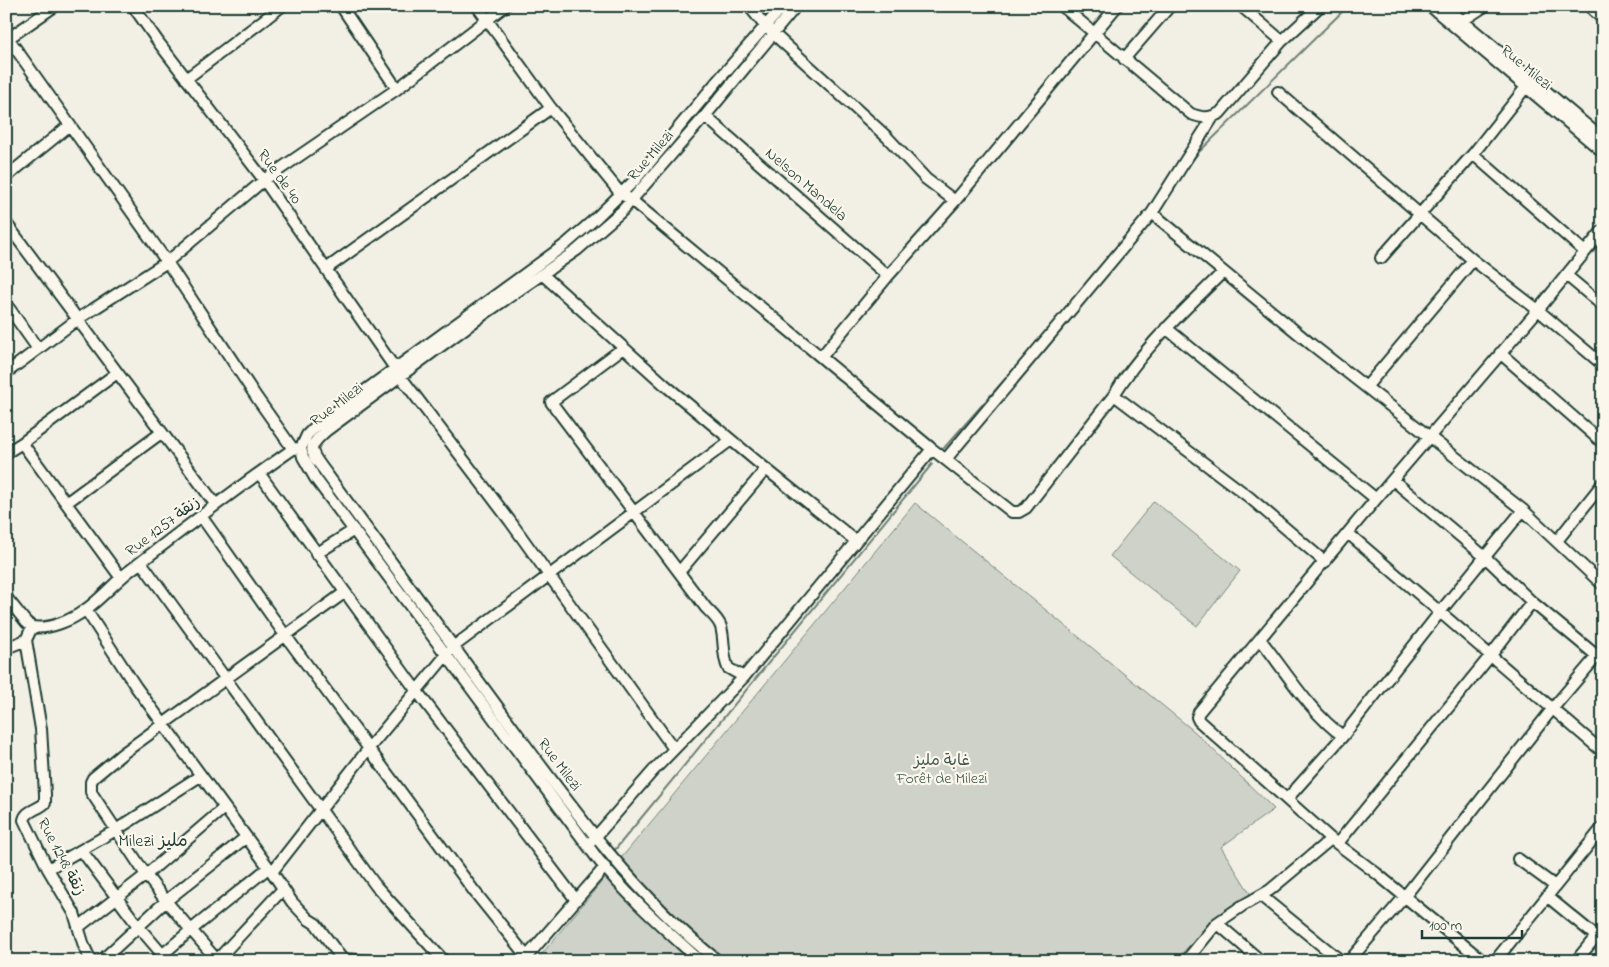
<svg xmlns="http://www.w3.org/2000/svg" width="1609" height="967" viewBox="0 0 1609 967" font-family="'Indie Flower','Playpen Sans Arabic',sans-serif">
	<rect width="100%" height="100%" fill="#f2f0e5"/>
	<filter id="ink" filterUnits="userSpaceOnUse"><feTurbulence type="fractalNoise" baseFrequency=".02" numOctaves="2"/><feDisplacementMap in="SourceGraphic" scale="10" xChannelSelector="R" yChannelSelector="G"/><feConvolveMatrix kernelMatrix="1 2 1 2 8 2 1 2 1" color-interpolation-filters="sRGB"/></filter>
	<g filter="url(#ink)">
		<!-- green -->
		<path fill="#cfd2c8" stroke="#77887e" d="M 1154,501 L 1240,571 L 1197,626 L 1110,556 Z
			M 915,503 L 1195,732 L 1274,809 L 1221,847 L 1251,895 L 1212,923 L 1174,961 L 536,961 Z"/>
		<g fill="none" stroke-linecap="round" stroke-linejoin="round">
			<!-- stream -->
			<path stroke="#6e7f75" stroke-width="2" d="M 1184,171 L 1199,152 L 1348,6
				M 944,448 L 1030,351
				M 614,851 L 932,464"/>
			<!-- minor casing -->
			<g stroke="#1f3d34" stroke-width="14">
				<path id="minor" d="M 133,6 L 159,43 L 264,180 L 401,377 L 510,521 L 674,749
					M 341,6 L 397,89
					M 477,6 L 551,108 L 621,194 L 630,199 L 932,449 L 1012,512 L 1019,512 L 1026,508 L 1114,395 C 1143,347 1184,311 1223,272
					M 749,6 L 766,27 L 887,137 L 926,179 L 955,201
					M 1062,6 L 1191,114 C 1202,118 1209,119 1220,113 L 1282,41 L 1320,6
					M 1241,6 L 1282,41
					M 1430,6 L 1603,152
					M 1445,6 L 1603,139
					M 1589,6 L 1603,19
					M 1462,21 L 1485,6
					M 6,35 L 167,262 L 257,398 L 293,449
					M 6,40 L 55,6
					M 1124,59 L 1170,6
					M 186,79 L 282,6
					M 1278,92 L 1473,260 L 1538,310 L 1603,365
					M 705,116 L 888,276
					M 1473,154 L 1585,252
					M 6,177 L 70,125
					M 1152,213 L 1311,344 L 1523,510 L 1603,585
					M 6,223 L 216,505
					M 1381,258 L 1473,154 L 1526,87
					M 326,269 L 551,108
					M 542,274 L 665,385 L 766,469 L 856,541
					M 1566,275 L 1603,306
					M 6,304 L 38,349 L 78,319 L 167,262 L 264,180 L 397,89 L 505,6
					M 1166,328 L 1376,499
					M 623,348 L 551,402 L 706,608 C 712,614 719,620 721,627 C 725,641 722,654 728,668 L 744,677
					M 1500,353 L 1603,443
					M 822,356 L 888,276 L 955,201 L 1117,6
					M 6,373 L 38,349
					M 117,373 L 22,443 L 121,578
					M 1367,386 L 1473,260
					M 1114,395 L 1249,497 L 1325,562
					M 6,453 L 22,443
					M 946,459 L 1152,213 L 1213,117
					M 259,473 L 416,690 L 576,900
					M 1393,480 L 1485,557 L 1532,602 L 1603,661
					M 66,503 L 161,433
					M 201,516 L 285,635 L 474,891 L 527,957
					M 1349,534 L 1603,752
					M 1557,541 L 1603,483
					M 316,554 L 354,530
					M 141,562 L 376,886 L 444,961
					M 680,571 L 766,469
					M 6,597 L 26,622 L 32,627
					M 86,610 L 136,687 L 272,872 L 292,902 L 308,919 L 316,924 L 342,959 L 374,961
					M 32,627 L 26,640 L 41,729 L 45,794 L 45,803 C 38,810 26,810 24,820 L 48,869 L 74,913 L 84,946 L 91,961
					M 32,627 C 49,630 72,620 85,610 C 101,599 113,584 128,572 C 182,530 237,488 293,449 L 299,448
					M 1260,639 C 1284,669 1311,714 1343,736
					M 6,648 L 26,640
					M 1287,799 L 1343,736 L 1440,612 L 1523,510
					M 592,841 L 653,771 L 744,677 L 932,449
					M 1338,843 L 1491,655 L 1532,602
					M 82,851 L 138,926 L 168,961
					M 1518,859 L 1555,886
					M 48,869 L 116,830 L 200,776
					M 272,872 L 369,748 L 453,647 L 731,440
					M 1261,896 L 1341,961
					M 1548,897 L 1603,942
					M 1217,923 L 1261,961
					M 80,926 L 146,875 L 224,808
					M 217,960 L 166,901 L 146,875 L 91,792 L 91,782 L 93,778 L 122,754 L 344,593
					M 101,961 L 166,901 L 245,838
					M 155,961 L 191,930 L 268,868
					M 216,961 L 283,889
					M 523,961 L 605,867
					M 700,961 C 664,928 627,896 597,858 L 315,478 L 303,457 L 301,448 L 307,435 L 315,427 L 566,244 L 596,218 L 634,181 L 720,78 L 783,6
					M 718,961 C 632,893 569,804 505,717 C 445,636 386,554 326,473 C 310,451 305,449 327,430 L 483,315 L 577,250 L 622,211 L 705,116 L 796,6
					M 1186,961 L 1217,923 L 1242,906 L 1270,890 L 1331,839
					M 1349,961 L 1405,896 L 1553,708 L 1603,649
					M 1483,961 L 1376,873 L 1331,839 L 1199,721 L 1197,717 L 1199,712 L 1376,499 L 1538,310 L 1603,230
					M 1495,961 L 1603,827
					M 1576,961 L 1603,928"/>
			</g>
			<!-- minor -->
			<use href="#minor" stroke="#fbf7ec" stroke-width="10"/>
		</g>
	</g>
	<g text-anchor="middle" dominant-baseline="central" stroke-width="4.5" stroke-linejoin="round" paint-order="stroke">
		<!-- street labels -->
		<g font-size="16" fill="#1f3d34" stroke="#fbf7ec">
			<text transform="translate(1526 68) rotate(40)">Rue Milezi</text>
			<text transform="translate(651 156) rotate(-49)">Rue Milezi</text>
			<text transform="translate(279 177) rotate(54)">Rue de 40</text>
			<text transform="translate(806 185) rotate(41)">Nelson Mandela</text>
			<text transform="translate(337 405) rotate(-37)">Rue Milezi</text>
			<text transform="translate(163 527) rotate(-37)">Rue 1257 زنقة</text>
			<text transform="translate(559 765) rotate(53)">Rue Milezi</text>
			<text transform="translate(61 857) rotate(62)">Rue 1248 زنقة</text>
		</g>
		<!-- park labels -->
		<g font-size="16" fill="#425b52" stroke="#fbf7ec">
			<text x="942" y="761">غابة مليز<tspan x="942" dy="18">Forêt de Milezi</tspan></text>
		</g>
		<!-- neighbourhood labels -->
		<g font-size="18" fill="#1f3d34" stroke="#fbf7ec">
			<text x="153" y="842">Milezi مليز</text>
		</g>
	</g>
	<!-- margin -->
	<rect width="1609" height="967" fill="none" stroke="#fbf7ec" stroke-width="25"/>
	<rect x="12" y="12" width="1584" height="942" fill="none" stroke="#1f3d34" stroke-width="2" filter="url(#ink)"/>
	<!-- scale -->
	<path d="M1422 930v8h100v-8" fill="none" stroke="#1f3d34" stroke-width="2.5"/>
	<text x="1429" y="930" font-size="15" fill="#1f3d34" stroke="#fbf7ec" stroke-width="4" paint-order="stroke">100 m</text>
</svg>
